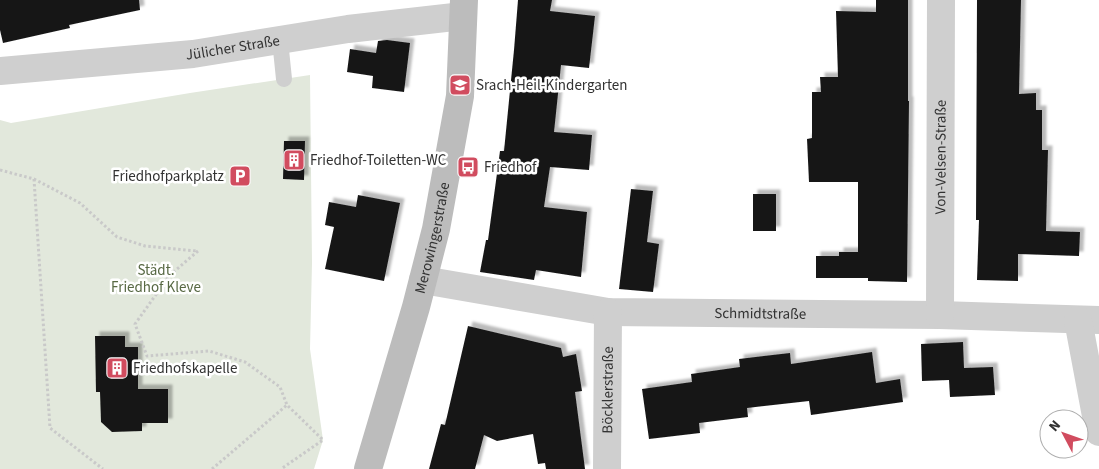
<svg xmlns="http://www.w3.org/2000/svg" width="1099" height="469" viewBox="0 0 1099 469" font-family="'Source Sans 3',sans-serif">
	<defs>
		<filter id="shadow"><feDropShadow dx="4.5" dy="-4.5" stdDeviation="1" flood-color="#0004"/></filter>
	</defs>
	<rect width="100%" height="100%" fill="#fff"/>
	<!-- green -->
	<path fill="#e2e8dc" d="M 310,75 L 312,263 L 310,349 L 323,440 L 314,469 L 0,469 L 0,120 L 11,123 L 190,93 Z"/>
	<!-- building -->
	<path fill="#191919" filter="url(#shadow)" d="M 0,0 L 139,0 L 140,10 L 69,25 L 70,28 L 3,43 L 0,30 Z
		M 518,0 L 552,0 L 550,11 L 595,16 L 589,68 L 561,65 L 554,132 L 592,135 L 589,170 L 550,167 L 544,207 L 587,212 L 581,277 L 536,270 L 534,280 L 480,272 L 486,240 L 488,240 L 500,151 L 504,151 L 514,50 Z
		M 876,0 L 908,0 L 908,101 L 909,101 L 907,282 L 868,281 L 868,278 L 816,278 L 816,256 L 839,256 L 839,252 L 858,252 L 858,182 L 809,182 L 807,139 L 812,138 L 812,92 L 821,92 L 820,77 L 838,77 L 836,11 L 876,12 Z
		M 977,0 L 1021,0 L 1019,94 L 1036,93 L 1036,110 L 1042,110 L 1042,150 L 1048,150 L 1046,231 L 1080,232 L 1079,256 L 1018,254 L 1018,281 L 977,280 L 979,220 L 976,220 Z
		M 387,40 L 410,43 L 404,92 L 372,88 L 373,76 L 347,72 L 350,49 L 376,53 L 378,41 Z
		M 284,141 L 305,141 L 304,180 L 283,179 Z
		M 631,189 L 653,191 L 647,242 L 659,244 L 653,292 L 619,289 Z
		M 753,194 L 776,194 L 776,231 L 753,231 Z
		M 358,195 L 400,203 L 384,281 L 325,269 L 334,227 L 325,225 L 329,202 L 356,207 Z
		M 468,326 L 561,348 L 563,357 L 576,354 L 582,391 L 575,392 L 585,469 L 546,469 L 545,463 L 538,464 L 533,434 L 497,441 L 484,435 L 475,469 L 429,469 L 441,424 L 445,425 Z
		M 95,336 L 125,336 L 125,347 L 138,347 L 138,389 L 168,389 L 168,423 L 142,423 L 142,431 L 112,432 L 101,422 L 100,392 L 96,392 Z
		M 963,342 L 964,368 L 993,367 L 995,395 L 950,397 L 949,380 L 922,381 L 921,344 Z
		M 872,352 L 876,383 L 900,379 L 903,402 L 811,415 L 809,401 L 747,408 L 748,417 L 699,423 L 700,433 L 649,439 L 642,389 L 692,382 L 691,374 L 740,367 L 739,359 L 790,353 L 791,364 Z"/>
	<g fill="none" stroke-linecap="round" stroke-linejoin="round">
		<!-- path -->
		<path stroke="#c9c9c9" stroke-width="3" stroke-dasharray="2.5 2.5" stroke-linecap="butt" d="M 0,170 L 34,179 L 80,203 L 117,237 L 145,246 L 197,251
			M 34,179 L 50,428 L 103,469
			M 198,251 L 170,275 L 135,324 L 147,356 L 209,351 L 245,362 L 280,387 L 287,405
			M 212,469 L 287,405 L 323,440 L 281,469"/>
		<!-- lane -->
		<path stroke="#cfcfcf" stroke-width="16" d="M 280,40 L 284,79"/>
		<!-- street -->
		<g stroke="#cfcfcf" stroke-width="28">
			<path id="s1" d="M 0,71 L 193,54 L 348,29 L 463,16"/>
			<path id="s2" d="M 423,280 L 608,312 L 940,315 L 1099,320"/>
			<path id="s3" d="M 940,315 L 941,0"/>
			<path d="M 1078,320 L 1099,432"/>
			<path id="s4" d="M 607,469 L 608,312"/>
		</g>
		<!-- secondary -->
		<path stroke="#bcbcbc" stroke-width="28" id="s5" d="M 368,469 L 416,307 L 436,229 L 460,96 L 464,0"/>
	</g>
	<!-- icons -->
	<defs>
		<g id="school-square" transform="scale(1.125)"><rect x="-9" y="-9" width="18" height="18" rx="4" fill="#d14c5f" stroke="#fff"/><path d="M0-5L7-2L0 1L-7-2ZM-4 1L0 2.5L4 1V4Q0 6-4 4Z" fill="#fff"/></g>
		<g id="building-square" transform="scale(1.125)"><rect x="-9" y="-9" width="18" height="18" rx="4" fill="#d14c5f" stroke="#fff"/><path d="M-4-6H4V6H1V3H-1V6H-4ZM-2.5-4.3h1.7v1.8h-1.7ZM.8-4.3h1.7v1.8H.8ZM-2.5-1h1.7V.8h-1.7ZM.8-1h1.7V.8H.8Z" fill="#fff"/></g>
		<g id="bus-square" transform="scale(1.125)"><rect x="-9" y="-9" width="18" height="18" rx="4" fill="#d14c5f" stroke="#fff"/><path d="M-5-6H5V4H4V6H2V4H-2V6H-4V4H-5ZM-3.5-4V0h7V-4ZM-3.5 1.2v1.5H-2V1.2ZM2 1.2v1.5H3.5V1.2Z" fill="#fff"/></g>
		<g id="parking-square" transform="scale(1.125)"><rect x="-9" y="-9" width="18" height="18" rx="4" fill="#d14c5f" stroke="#fff"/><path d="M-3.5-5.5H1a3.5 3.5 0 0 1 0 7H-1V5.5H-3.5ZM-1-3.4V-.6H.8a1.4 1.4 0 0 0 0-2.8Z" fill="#fff"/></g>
	</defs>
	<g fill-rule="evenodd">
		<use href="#school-square" x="460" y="85"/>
		<use href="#building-square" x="294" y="160"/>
		<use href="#bus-square" x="468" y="167"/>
		<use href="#parking-square" x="240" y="176"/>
		<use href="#building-square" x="117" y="368"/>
	</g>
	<g text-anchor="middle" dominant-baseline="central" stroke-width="5" stroke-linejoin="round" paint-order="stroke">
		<!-- street labels -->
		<g font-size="15" fill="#323232" stroke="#fff">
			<text stroke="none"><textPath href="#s1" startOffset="234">Jülicher Straße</textPath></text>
			<text stroke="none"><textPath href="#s3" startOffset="158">Von-Velsen-Straße</textPath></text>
			<text stroke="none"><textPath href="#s5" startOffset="240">Merowingerstraße</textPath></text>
			<text stroke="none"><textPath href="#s2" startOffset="340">Schmidtstraße</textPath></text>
			<text stroke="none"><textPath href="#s4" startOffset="79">Böcklerstraße</textPath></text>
		</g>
		<!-- poi labels -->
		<g font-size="15" fill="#323232" stroke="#fff" text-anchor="start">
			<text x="476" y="85">Srach-Heil-Kindergarten</text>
			<text x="310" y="160">Friedhof-Toiletten-WC</text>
			<text x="484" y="167">Friedhof</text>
			<text x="224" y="176" text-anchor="end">Friedhofparkplatz</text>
			<text x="133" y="368">Friedhofskapelle</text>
		</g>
		<!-- park labels -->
		<g font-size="15" fill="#586944" stroke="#fff">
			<text x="156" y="270">Städt.<tspan x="156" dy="17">Friedhof Kleve</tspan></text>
		</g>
	</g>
	<!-- north arrow -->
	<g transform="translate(1064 434) rotate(311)"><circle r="24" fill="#ffffff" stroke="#adadad"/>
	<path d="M0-4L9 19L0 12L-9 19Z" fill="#d14c5f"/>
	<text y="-8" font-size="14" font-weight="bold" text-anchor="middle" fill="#323232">N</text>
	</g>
</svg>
